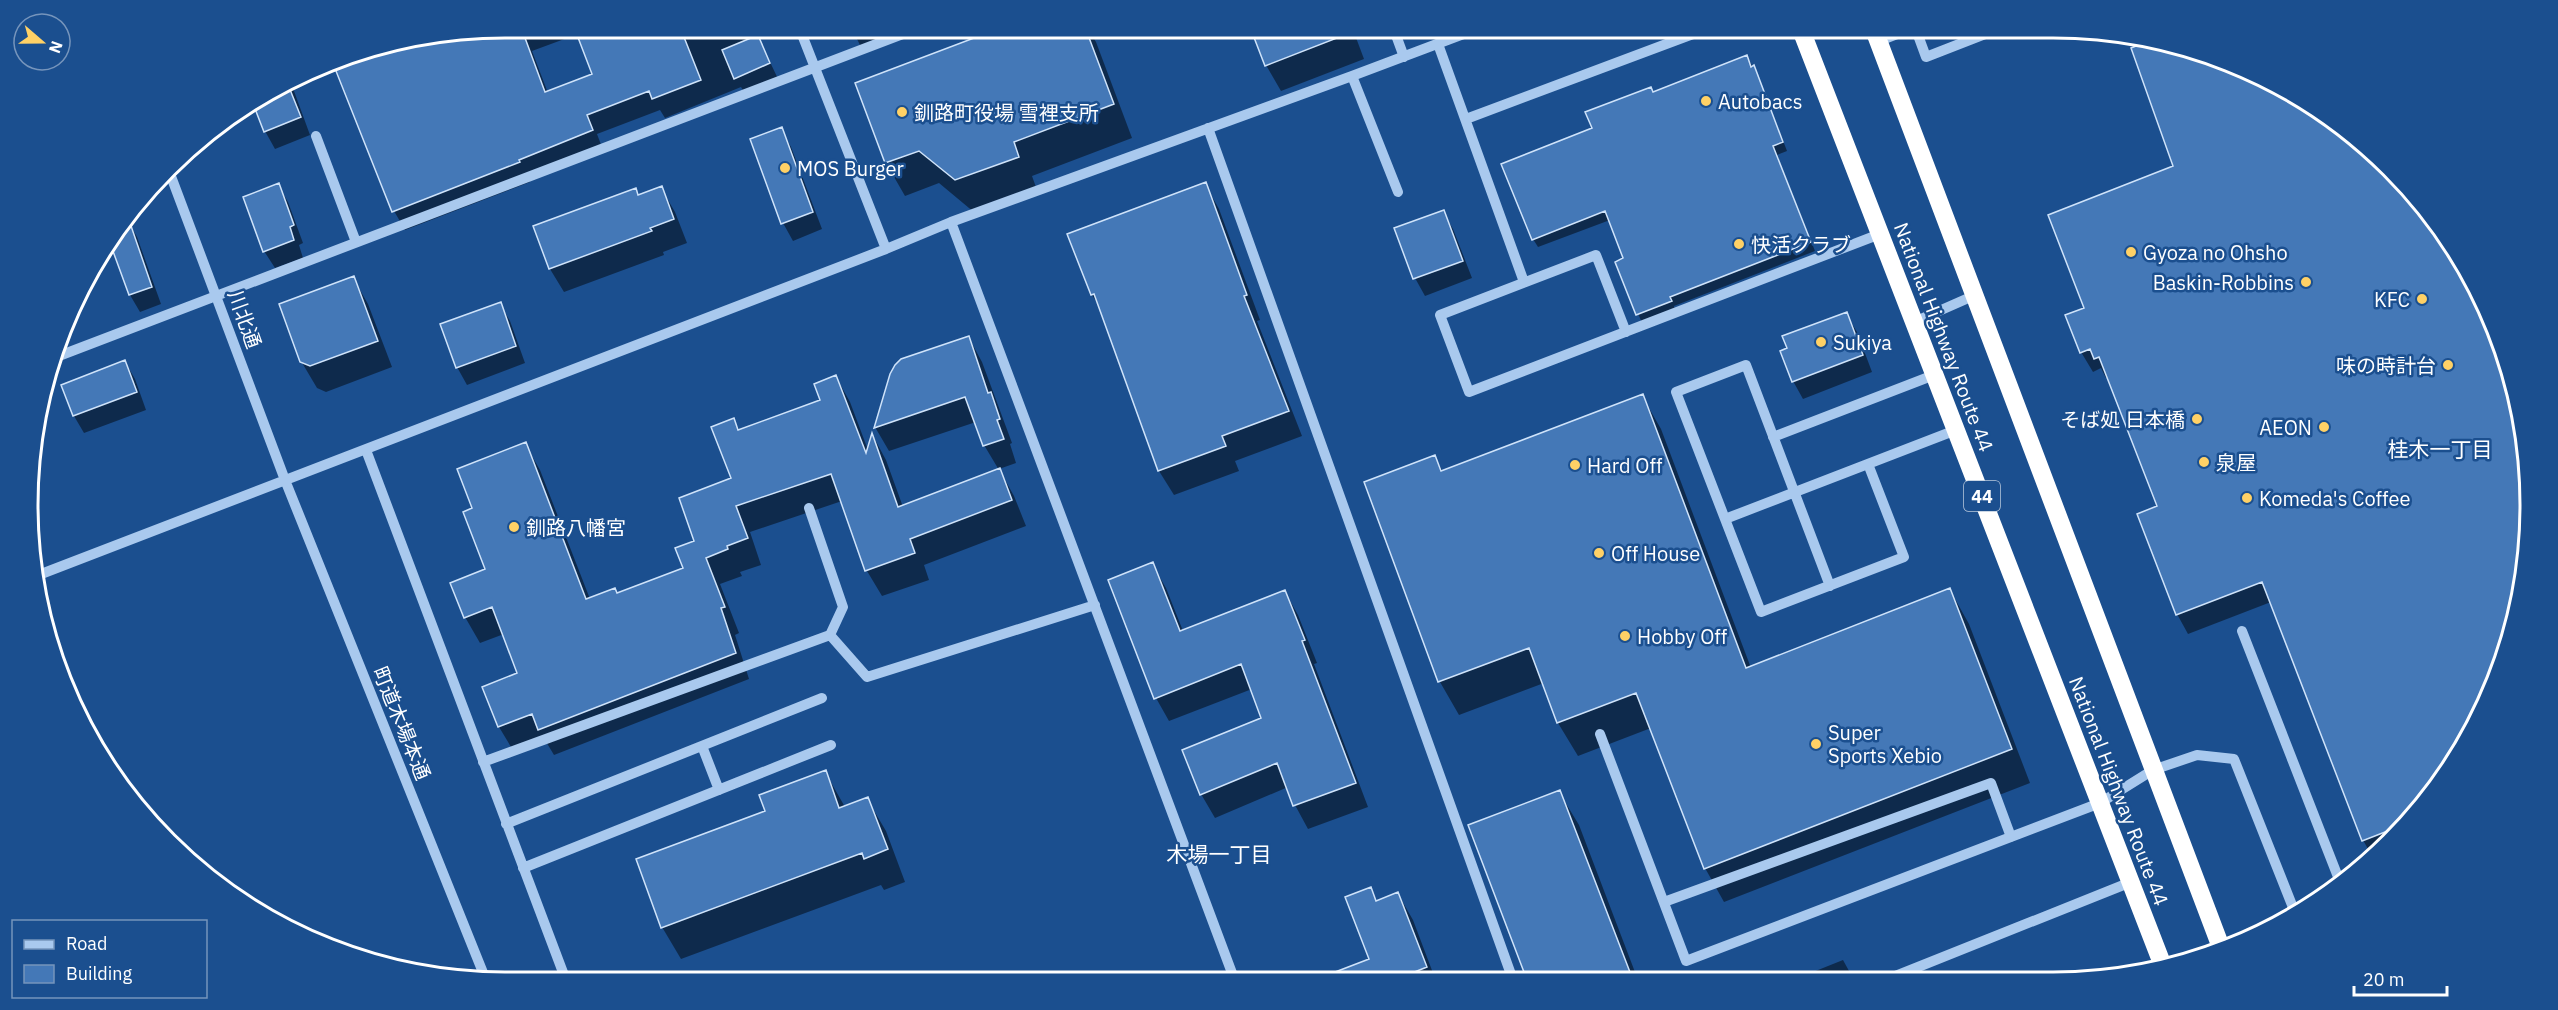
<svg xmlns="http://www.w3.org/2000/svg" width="2558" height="1010" viewBox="0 0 2558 1010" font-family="'IBM Plex Sans','Noto Sans JP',sans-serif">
	<rect width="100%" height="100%" fill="#1b4f8f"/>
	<!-- shadow -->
	<path fill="#0007" fill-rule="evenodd" d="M 505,27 L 573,27 L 574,31 L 585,27 L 745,27 L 750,40 L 758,37 L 780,83 L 747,97 L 741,87 L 665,118 L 660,110 L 597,134 L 603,150 L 529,179 L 530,182 L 405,230 L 394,211 ZM 578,34 L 594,74 L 548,93 L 532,51 Z
		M 851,27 L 921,27 L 863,51 Z
		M 1008,27 L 1087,27 L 1096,42 L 1132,138 L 1032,176 L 1037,190 L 975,213 L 939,183 L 905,196 L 886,163 L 857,84 Z
		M 1252,27 L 1352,27 L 1364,59 L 1281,91 L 1266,65 Z
		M 1953,27 L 1985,27 L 1986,30 L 1960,40 Z
		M 1747,57 L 1758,76 L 1787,151 L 1777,155 L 1815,251 L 1674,306 L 1675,310 L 1642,323 L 1617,263 L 1625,259 L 1610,220 L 1538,247 L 1533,239 L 1594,129 L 1653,94 Z
		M 290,80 L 310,135 L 275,149 L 265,131 L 266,91 Z
		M 781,129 L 791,147 L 822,229 L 793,241 L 783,223 Z
		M 2368,145 L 2432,214 L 2482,293 L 2451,770 L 2373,858 L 2363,840 L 2271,602 L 2188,634 L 2177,614 L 2159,507 L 2109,377 L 2106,378 L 2101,368 L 2093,372 L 2081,352 L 2086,309 Z
		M 1205,184 L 1219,209 L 1260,320 L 1257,321 L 1302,436 L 1235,461 L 1239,471 L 1174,495 L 1159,471 L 1101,309 L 1092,295 L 1069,234 Z
		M 278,185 L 288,202 L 303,243 L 299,245 L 303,258 L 275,268 L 264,251 Z
		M 661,188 L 675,212 L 687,243 L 663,252 L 664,255 L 564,292 L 550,269 L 535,227 L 635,190 L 639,196 Z
		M 1443,212 L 1453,229 L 1472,278 L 1425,296 L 1415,278 Z
		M 128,221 L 137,237 L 161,304 L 140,312 L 130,295 L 111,242 Z
		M 353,278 L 368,304 L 392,367 L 326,392 L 317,388 L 301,361 Z
		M 500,304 L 510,321 L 525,363 L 467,385 L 457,367 Z
		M 1846,314 L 1857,332 L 1872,372 L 1803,399 L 1793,381 L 1789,349 Z
		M 969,338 L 982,362 L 1012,443 L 1010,444 L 1016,463 L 999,469 L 1014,496 L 1026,526 L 924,565 L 929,580 L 882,596 L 867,571 L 842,501 L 750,532 L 761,565 L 740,572 L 742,576 L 720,584 L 739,633 L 735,635 L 749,679 L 554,755 L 545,740 L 514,752 L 499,727 L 519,674 L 504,634 L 480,643 L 465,617 L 487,570 L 474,509 L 525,444 L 540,470 L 590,599 L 617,595 L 685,568 L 696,542 L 733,478 L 733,420 L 740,431 L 822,401 L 836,377 L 850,402 L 868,450 L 873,436 L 886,460 L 903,507 L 999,470 L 984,445 L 976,422 L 889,451 L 875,427 Z
		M 125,362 L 135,379 L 146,410 L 84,433 L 74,416 L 63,386 Z
		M 1642,396 L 1661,429 L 1751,668 L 1950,590 L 1969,624 L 2030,783 L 1724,902 L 1705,868 L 1651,728 L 1578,756 L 1558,723 L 1544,683 L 1459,715 L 1440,682 L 1366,482 L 1435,457 L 1443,472 Z
		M 1152,564 L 1166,588 L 1183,631 L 1285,592 L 1298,615 L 1317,663 L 1314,664 L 1368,807 L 1308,829 L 1295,805 L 1288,787 L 1215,818 L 1201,794 L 1263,718 L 1252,689 L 1169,721 L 1156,698 Z
		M 825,772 L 845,807 L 867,799 L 886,831 L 905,882 L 884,890 L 881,885 L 681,959 L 662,927 L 767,812 Z
		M 1559,792 L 1579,825 L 1638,980 L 1552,980 L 1561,977 L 1559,974 L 1544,980 L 1529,980 L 1470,826 Z
		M 1370,889 L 1377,902 L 1398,894 L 1413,920 L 1436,981 L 1329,981 L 1371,960 Z
		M 1843,960 L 1854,980 L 1793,980 Z"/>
	<!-- building -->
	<path fill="#4478b7" stroke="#cfe3fa" stroke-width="1.5" d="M 505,27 L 521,27 L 545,92 L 592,74 L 574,27 L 680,27 L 701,80 L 652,99 L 649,91 L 587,115 L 593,130 L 519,160 L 520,162 L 392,212 L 332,61 L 351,52 Z
		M 1003,27 L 1085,27 L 1114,104 L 1014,142 L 1019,157 L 955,180 L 919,151 L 885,163 L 855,83 Z
		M 1250,27 L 1360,27 L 1360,29 L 1265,66 Z
		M 758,35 L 770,63 L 734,79 L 722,50 Z
		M 2146,42 L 2206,52 L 2292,91 L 2368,145 L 2432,214 L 2482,293 L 2515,381 L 2530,473 L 2527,567 L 2506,658 L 2451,770 L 2403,825 L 2362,841 L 2262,582 L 2176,615 L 2137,514 L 2157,506 L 2099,357 L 2094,359 L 2090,349 L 2080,353 L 2065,315 L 2084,308 L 2048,215 L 2173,166 L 2131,48 Z
		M 1747,55 L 1751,67 L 1754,65 L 1783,142 L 1773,146 L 1811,242 L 1670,297 L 1672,301 L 1636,315 L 1615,262 L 1623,258 L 1605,211 L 1532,240 L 1501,164 L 1592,128 L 1585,112 L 1651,87 L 1653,92 Z
		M 287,82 L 301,117 L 264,132 L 252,101 L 266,91 Z
		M 782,127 L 813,212 L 781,224 L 750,139 Z
		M 1206,182 L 1247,295 L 1244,296 L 1289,411 L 1222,436 L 1226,446 L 1158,471 L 1094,294 L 1091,295 L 1067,234 Z
		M 279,183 L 294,225 L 290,227 L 294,240 L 263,252 L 243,197 Z
		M 662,186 L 674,219 L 650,228 L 652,231 L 549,269 L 533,226 L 636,188 L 638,195 Z
		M 1444,210 L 1463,261 L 1413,279 L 1394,228 Z
		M 129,220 L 152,287 L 129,295 L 110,243 Z
		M 354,276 L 378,341 L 310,366 L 300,362 L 279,304 Z
		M 501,302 L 516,346 L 456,368 L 440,324 Z
		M 1847,312 L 1863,355 L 1792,382 L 1780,351 L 1787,348 L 1782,336 Z
		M 969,336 L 988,393 L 991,392 L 1000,419 L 997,420 L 1004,439 L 983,446 L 965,397 L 874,428 L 890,374 L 895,365 L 901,359 Z
		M 125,360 L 137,392 L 73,416 L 61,385 Z
		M 836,375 L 866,453 L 872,433 L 898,507 L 1000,468 L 1012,500 L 910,539 L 915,553 L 865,571 L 831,474 L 736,506 L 748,538 L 727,546 L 728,549 L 706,558 L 725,607 L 721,608 L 736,653 L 538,730 L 532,714 L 498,727 L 482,687 L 517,673 L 492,607 L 464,618 L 450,583 L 485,569 L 463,512 L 472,508 L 457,469 L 526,442 L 586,599 L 615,588 L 617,593 L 683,568 L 675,548 L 694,541 L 679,498 L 731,478 L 711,427 L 734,418 L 738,430 L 820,400 L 814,384 Z
		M 1643,394 L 1746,668 L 1950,588 L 2012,749 L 1704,869 L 1636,693 L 1557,723 L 1529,648 L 1438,682 L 1364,482 L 1435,455 L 1441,471 Z
		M 1153,562 L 1180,631 L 1285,590 L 1305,640 L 1302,641 L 1356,783 L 1293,806 L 1277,763 L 1200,795 L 1182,750 L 1261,718 L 1241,664 L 1154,699 L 1108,580 Z
		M 826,770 L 839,808 L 868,797 L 888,849 L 864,859 L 862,853 L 661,928 L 636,859 L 765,811 L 759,795 Z
		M 1560,790 L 1633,980 L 1527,980 L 1468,825 Z
		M 1371,887 L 1376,901 L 1398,892 L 1427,967 L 1392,981 L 1318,981 L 1317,979 L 1369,959 L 1345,897 Z"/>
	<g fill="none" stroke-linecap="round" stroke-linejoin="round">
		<!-- minor -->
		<path stroke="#a9c9ee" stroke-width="10" d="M 799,27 L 886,249
			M 1393,27 L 1404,57
			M 1879,41 L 1915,27 L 1926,57 L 2003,27
			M 1438,44 L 1524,282
			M 1352,76 L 1398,192
			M 1466,119 L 1709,28
			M 1208,128 L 1513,980
			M 316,136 L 356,242
			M 169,171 L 285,480 L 486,980
			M 951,222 L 1235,981
			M 1914,322 L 1973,296
			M 1626,332 L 1596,255 L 1440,315 L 1469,392 L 1880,234
			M 51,359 L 921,27
			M 1773,437 L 1934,375
			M 366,450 L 567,983
			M 809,508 L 843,607 L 830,635
			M 1725,519 L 1761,612 L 1904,557 L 1868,464
			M 36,576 L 886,249 L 951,222 L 1352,76 L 1482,27
			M 1830,586 C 1802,512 1774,439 1746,365 L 1676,392 L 1725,519 L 1956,430
			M 2242,631 L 2340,882
			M 1600,734 L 1686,961 L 2100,803 L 2153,770 L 2197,755 L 2234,759 L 2294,910
			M 702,746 L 719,790
			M 483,762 L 830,635 L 867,677 L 1095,605
			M 506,824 L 822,698
			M 523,868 L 831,745
			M 1664,902 L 1991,783 L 2011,837
			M 1894,979 L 1893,977 L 2131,882"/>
		<!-- highway -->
		<path stroke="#fff" stroke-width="18" d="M 1800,27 L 2163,966
			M 1873,27 L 2222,950"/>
	</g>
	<!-- markers -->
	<g fill="#ffd166" stroke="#1b4f8f" stroke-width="2">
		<circle cx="1706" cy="101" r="6"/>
		<circle cx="902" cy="112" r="6"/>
		<circle cx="785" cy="168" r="6"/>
		<circle cx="1739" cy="244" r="6"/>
		<circle cx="2131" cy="252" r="6"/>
		<circle cx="2306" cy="282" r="6"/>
		<circle cx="2422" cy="299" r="6"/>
		<circle cx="1821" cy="342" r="6"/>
		<circle cx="2448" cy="365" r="6"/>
		<circle cx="2197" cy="419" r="6"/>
		<circle cx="2324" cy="427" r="6"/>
		<circle cx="2204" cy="462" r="6"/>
		<circle cx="1575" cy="465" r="6"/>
		<circle cx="2247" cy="498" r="6"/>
		<circle cx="514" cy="527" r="6"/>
		<circle cx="1599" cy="553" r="6"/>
		<circle cx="1625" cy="636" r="6"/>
		<circle cx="1816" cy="744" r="6"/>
	</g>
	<g text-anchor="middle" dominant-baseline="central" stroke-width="5" stroke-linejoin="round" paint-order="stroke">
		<!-- shield labels -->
		<rect fill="#1b4f8f" stroke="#bbcadd" stroke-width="1.5" x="1964" y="481" width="36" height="30" rx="4.5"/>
		<g font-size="18" font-weight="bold" fill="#fff">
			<text x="1982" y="496">44</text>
		</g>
		<!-- poi labels -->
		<g font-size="20" fill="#fff" stroke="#1b4f8f" text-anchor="start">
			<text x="1718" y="101">Autobacs</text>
			<text x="914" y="112">釧路町役場 雪裡支所</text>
			<text x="797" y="168">MOS Burger</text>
			<text x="1751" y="244">快活クラブ</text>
			<text x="2143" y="252">Gyoza no Ohsho</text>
			<text x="2294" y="282" text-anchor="end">Baskin-Robbins</text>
			<text x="2410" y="299" text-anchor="end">KFC</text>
			<text x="1833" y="342">Sukiya</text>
			<text x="2436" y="365" text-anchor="end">味の時計台</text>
			<text x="2185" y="419" text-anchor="end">そば処 日本橋</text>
			<text x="2312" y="427" text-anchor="end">AEON</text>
			<text x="2216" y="462">泉屋</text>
			<text x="1587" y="465">Hard Off</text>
			<text x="2259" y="498">Komeda's Coffee</text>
			<text x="526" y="527">釧路八幡宮</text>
			<text x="1611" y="553">Off House</text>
			<text x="1637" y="636">Hobby Off</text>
			<text x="1828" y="732">Super<tspan x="1828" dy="23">Sports Xebio</tspan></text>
		</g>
		<!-- street labels -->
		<g font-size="20" fill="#fff" stroke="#1b4f8f">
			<text transform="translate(245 319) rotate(70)">川北通</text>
			<text transform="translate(1944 337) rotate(69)">National Highway Route 44</text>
			<text transform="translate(402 723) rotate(68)">町道木場本通</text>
			<text transform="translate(2119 791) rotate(69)">National Highway Route 44</text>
		</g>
		<!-- neighbourhood labels -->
		<g font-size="21" fill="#fff" stroke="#1b4f8f">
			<text x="2440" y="449">桂木一丁目</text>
			<text x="1219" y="854">木場一丁目</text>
		</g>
	</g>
	<!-- crop -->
	<path d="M0 0H2558V1010H0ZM505 38H2053A467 467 0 0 1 2520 505V505A467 467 0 0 1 2053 972H505A467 467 0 0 1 38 505V505A467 467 0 0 1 505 38Z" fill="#1b4f8f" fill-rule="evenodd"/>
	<path fill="none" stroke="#fff" stroke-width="3" d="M505 38H2053A467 467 0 0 1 2520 505V505A467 467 0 0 1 2053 972H505A467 467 0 0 1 38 505V505A467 467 0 0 1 505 38Z"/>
	<!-- legend -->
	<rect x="12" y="920" width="195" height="78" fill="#1b4f8f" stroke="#7695bc" stroke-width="1.5"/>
	<rect x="24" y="940" width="30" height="9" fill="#a9c9ee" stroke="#7695bc" stroke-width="1.5"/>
	<text x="66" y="950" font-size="18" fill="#ffffff">Road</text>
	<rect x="24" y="965" width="30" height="18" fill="#4478b7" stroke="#7695bc" stroke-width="1.5"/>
	<text x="66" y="980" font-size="18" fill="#ffffff">Building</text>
	<!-- north arrow -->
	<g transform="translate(42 42) rotate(110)"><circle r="28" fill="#1b4f8f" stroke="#7695bc" stroke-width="1.5"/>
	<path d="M0-4.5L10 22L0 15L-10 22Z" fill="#ffd166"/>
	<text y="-9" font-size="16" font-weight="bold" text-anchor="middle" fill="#ffffff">N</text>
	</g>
	<!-- scale -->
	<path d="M2354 986v9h93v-9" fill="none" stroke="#ffffff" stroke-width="3"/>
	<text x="2363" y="986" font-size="18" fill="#ffffff" stroke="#1b4f8f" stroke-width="4.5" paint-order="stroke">20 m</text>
</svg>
